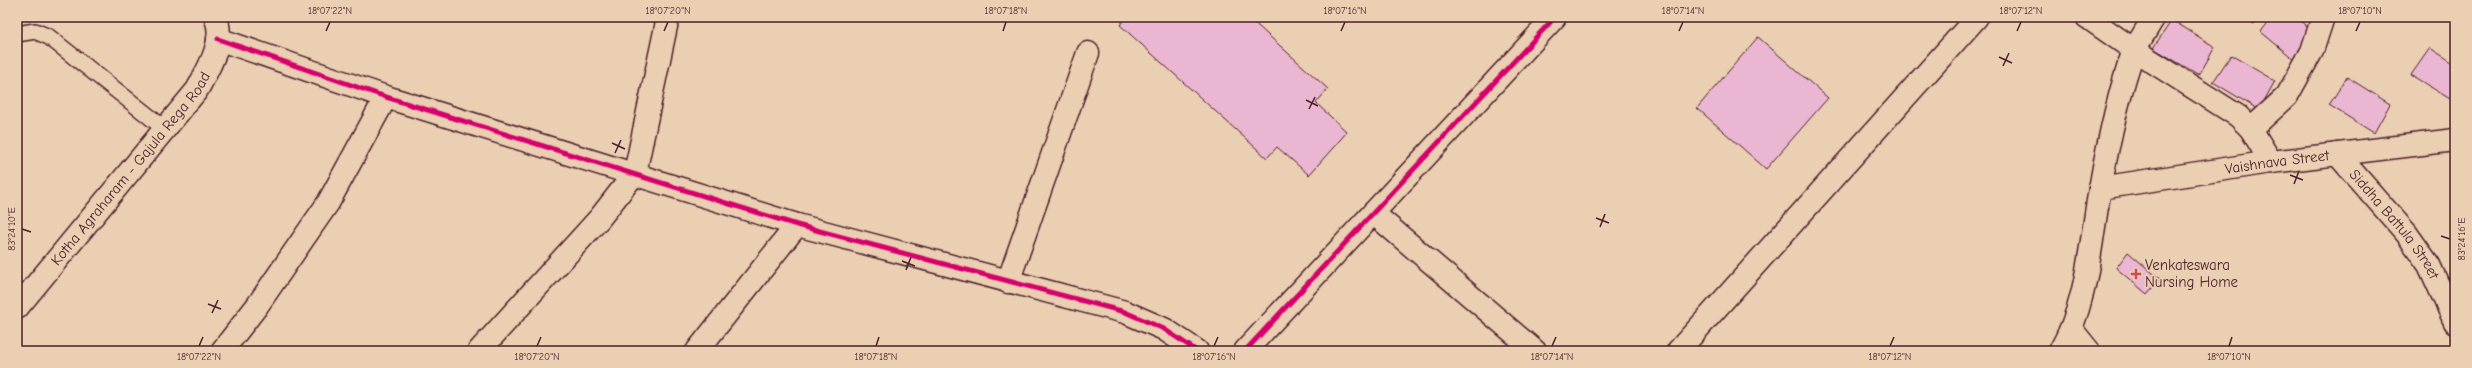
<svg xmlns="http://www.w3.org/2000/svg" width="2472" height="368" viewBox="0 0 2472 368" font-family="'Comic Neue',sans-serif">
	<rect width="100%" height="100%" fill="#ebcfb2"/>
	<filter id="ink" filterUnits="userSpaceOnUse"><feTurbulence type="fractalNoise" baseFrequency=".025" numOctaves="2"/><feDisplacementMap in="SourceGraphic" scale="8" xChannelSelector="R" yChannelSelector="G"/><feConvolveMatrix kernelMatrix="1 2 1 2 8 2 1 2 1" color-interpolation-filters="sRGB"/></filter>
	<g filter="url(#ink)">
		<!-- building -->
		<path fill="#eab6d2" stroke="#4a1f2b" d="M 1126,17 L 1248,17 L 1328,89 L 1316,103 L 1347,132 L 1309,175 L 1277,147 L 1267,158 L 1120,25 Z
			M 2243,17 L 2258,17 L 2254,24 Z
			M 2271,17 L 2297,17 L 2313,33 L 2296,61 L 2261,32 Z
			M 2172,20 L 2215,47 L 2199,75 L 2153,48 Z
			M 1758,37 L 1828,98 L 1766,169 L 1697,108 Z
			M 2430,48 L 2455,64 L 2455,102 L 2411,75 Z
			M 2231,55 L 2275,81 L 2259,110 L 2213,82 Z
			M 2347,77 L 2390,104 L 2374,133 L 2329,105 Z
			M 2128,252 L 2160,279 L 2147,294 L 2116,268 Z"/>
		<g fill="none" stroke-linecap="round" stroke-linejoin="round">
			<!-- service casing -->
			<g stroke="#4a1f2b" stroke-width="18">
				<path id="service" d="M 17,34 L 35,31 L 49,37 L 165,129"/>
			</g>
			<!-- minor casing -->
			<g stroke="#4a1f2b" stroke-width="25">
				<g id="minor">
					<path d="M 2154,17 L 2134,50 L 2238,116 L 2251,129 L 2271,162"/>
					<path d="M 218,39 L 386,97 L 797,225 L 1125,312 L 1164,329 L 1197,351"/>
					<path d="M 2251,129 L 2287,96 L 2312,51 L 2323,17"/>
					<path id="s1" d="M 2337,154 L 2407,234 L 2429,265 L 2455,322"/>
					<path d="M 1373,213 L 1535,351"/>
					<path d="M 1008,282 L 1088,53"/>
					<path d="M 2072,330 L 2089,351"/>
					<path d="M 222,351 L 257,306 L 328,203 L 386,97"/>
					<path d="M 479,351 L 599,219 L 635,173 L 668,17"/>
					<path d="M 697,351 L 797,225"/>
					<path d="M 1245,351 L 1555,17"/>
					<path d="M 1678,351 L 1977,17"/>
				</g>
			</g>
			<!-- tertiary casing -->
			<g stroke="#4a1f2b" stroke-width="25">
				<g id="tertiary">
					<path id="s2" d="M 2100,188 L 2271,162 L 2455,140"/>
					<path d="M 2060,351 C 2088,302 2090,244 2100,189 C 2108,143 2118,95 2134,50 L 2087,17"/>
				</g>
			</g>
			<!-- secondary casing -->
			<g stroke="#4a1f2b" stroke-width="25">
				<g id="secondary">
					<path id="s3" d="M 17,308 L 197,90 C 207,71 227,39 215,17"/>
				</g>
			</g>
			<!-- service -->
			<use href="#service" stroke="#ebcfb2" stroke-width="15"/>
			<!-- minor -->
			<use href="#minor" stroke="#ebcfb2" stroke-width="22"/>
			<!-- tertiary -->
			<use href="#tertiary" stroke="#ebcfb2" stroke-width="22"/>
			<!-- secondary -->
			<use href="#secondary" stroke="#ebcfb2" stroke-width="22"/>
			<!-- cycleway casing -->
			<g stroke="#ebcfb2" stroke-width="8">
				<path id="cycleway" d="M 218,39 L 386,97 L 797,225 L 1125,312 L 1164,329 L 1197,351
					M 1245,351 L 1555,17"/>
			</g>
			<!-- cycleway -->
			<use href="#cycleway" stroke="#d6006c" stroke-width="5"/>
		</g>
	</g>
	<!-- ticks -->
	<path fill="none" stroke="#4a1f2b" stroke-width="1.5" d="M 326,31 L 330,22M 664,31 L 668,22M 1003,31 L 1006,22M 1341,31 L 1345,22M 1679,31 L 1683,22M 2017,31 L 2021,22M 2356,31 L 2360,22M 1999,57 L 2012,63M 2003,66 L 2009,53M 1306,100 L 1318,106M 1309,109 L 1315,97M 612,143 L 625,149M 615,153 L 621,140M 2290,175 L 2303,180M 2294,184 L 2299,171M 1596,218 L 1609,223M 1600,227 L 1605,214M 22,229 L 31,232M 2441,236 L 2450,239M 902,261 L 915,266M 906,270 L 911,257M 208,304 L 221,309M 212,313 L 218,300M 199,346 L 203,337M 537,346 L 541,337M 876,346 L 879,337M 1214,346 L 1218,337M 1552,346 L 1556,337M 1890,346 L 1894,337M 2229,346 L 2232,337"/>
	<!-- markers -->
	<path fill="#d1495b" stroke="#ebcfb2" stroke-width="1.5" d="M2134 268h4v4h4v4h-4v4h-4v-4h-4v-4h4z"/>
	<g text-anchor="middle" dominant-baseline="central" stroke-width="3.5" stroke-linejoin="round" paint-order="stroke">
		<!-- street labels -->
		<g font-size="15" fill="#4a1f2b" stroke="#ebcfb2">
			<text stroke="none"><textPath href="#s2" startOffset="179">Vaishnava Street</textPath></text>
			<text stroke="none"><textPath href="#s3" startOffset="180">Kotha Agraharam - Gajula Rega Road</textPath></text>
			<text stroke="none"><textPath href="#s1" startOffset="91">Siddha Battula Street</textPath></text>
		</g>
		<!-- poi labels -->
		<g font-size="15" fill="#4a1f2b" stroke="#ebcfb2" text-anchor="start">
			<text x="2145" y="265">Venkateswara<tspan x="2145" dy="17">Nursing Home</tspan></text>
		</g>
	</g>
	<!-- margin -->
	<rect width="2472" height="368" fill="none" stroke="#ebcfb2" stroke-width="44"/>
	<rect x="22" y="22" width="2428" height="324" fill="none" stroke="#4a1f2b" stroke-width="1.5"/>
	<g font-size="10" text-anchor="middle" fill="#4a1f2b">
		<text x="330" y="14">18°07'22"N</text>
		<text x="668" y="14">18°07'20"N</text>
		<text x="1006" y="14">18°07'18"N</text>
		<text x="1345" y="14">18°07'16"N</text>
		<text x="1683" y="14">18°07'14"N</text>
		<text x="2021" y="14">18°07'12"N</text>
		<text x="2360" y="14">18°07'10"N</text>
		<text transform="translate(11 229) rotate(-90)" y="4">83°24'10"E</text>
		<text transform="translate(2461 239) rotate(-90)" y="4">83°24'16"E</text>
		<text x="199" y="360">18°07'22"N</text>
		<text x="537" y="360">18°07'20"N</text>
		<text x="876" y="360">18°07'18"N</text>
		<text x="1214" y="360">18°07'16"N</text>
		<text x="1552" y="360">18°07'14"N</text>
		<text x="1890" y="360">18°07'12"N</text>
		<text x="2229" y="360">18°07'10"N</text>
	</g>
</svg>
